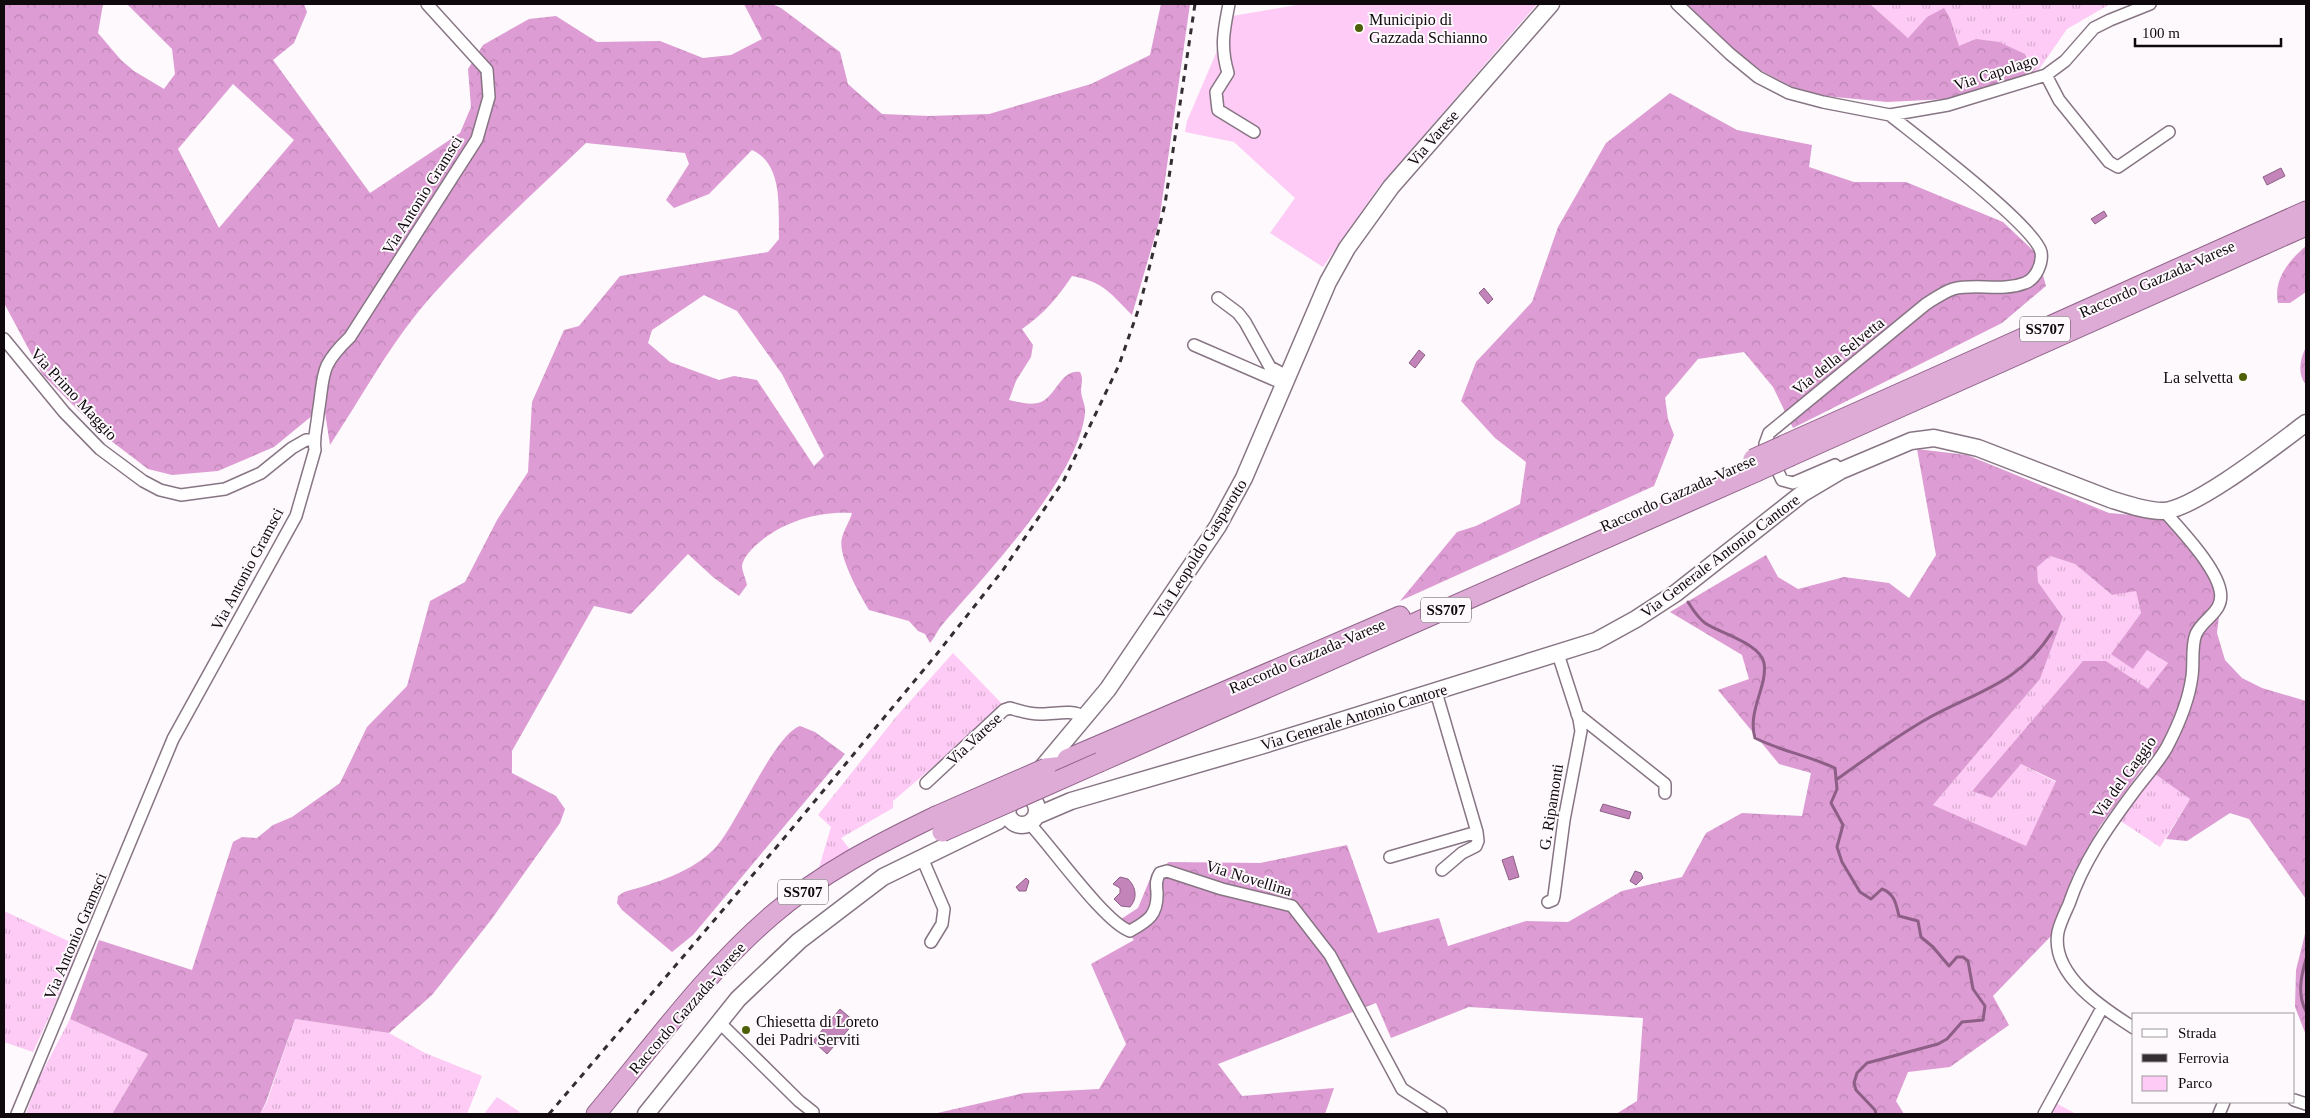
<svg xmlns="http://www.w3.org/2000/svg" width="2310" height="1118" viewBox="0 0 2310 1118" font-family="'Times New Roman',serif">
	<defs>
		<pattern id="grass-tufts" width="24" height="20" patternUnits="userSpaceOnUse" patternTransform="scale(1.25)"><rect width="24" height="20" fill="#fdcbf5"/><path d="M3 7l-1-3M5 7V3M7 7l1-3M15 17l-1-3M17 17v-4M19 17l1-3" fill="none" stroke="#d8add1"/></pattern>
		<pattern id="forest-crowns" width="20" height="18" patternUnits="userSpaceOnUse" patternTransform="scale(1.25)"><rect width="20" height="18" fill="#dd9cd3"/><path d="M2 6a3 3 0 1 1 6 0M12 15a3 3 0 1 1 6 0" fill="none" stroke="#bc85b4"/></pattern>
	</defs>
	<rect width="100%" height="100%" fill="#fdf9fc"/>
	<!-- grass -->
	<path fill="url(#grass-tufts)" d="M 1870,4 L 2110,4 L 2067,29 L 2035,75 L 1959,47 L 1950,18 L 1927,17 L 1908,38 Z
		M 2050,556 L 2075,564 L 2112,595 L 2136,590 L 2141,613 L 2111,654 L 2147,650 L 2168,663 L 2148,690 L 2106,661 L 1972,790 L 1992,798 L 2021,764 L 2056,782 L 2026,847 L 1933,805 L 2040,679 L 2063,617 L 2038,582 L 2036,567 Z
		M 953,653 L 1004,706 L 893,801 L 893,808 L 841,838 L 851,851 L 818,871 L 831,827 L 818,815 L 896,717 Z
		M 2153,772 L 2190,799 L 2160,847 L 2119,820 Z
		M 4,911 L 81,947 L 33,1052 L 4,1042 Z
		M 70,1019 L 148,1054 L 112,1114 L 26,1114 L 37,1082 Z
		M 295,1019 L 389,1033 L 425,1053 L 482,1076 L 467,1114 L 260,1114 L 267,1102 Z
		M 2056,1103 L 2076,1114 L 2050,1114 Z"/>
	<!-- forest -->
	<path fill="url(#forest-crowns)" fill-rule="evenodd" d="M 4,4 L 103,4 L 98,33 L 121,60 L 134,71 L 164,89 L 175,74 L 172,49 L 127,4 L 304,4 L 307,12 L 294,43 L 273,60 L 370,193 L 460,133 L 471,107 L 468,69 L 483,45 L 529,19 L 556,16 L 597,42 L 660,41 L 703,58 L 731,55 L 762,39 L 744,4 L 772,4 L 781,8 L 840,52 L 848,84 L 882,114 L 929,116 L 989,114 L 1091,84 L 1150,55 L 1161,4 L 1190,4 L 1159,222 L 1132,315 C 1110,293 1104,282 1072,276 C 1058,297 1044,314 1022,329 L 1033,345 L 1031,357 L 1016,381 L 1009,400 C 1019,402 1031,406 1041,402 C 1056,396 1061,369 1080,372 C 1084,380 1081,383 1081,390 C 1081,398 1086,405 1085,413 C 1078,478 986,574 943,624 C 938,629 935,637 930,643 L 925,634 L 918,631 L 909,621 L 869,610 C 860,595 837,555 842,538 C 844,529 850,521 852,513 C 817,511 781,522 755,546 C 750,551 743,558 742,566 C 742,571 746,579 747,585 L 739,596 L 714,578 L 688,554 L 631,614 L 594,606 L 512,751 L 512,773 L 556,796 L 565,809 L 560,823 L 491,920 L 432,995 L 389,1033 L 295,1019 L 266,1102 L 260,1114 L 112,1114 L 148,1054 L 70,1019 L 99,940 L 192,970 L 233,842 L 242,837 L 257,838 L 273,825 L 292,817 L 340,783 L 367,727 L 407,686 L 430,601 L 465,582 L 497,520 L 528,472 L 532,402 L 564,330 L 579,326 L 620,276 L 768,252 L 779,239 C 778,209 784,165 752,150 L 709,194 L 674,208 L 666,200 L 689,164 L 685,153 L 586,143 C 529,198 469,251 418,312 C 385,353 359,401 330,445 L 324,406 L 274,447 L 218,471 L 172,475 L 148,469 L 102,434 L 42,374 L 4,303 ZM 233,84 L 294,140 L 219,228 L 178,149 ZM 704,295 L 737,311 L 782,374 L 824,456 L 814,466 L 757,380 L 734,376 L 719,380 L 670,362 L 648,343 L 652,330 Z
		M 1687,4 L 1870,4 L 1908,38 L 1927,17 L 1944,8 L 1950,18 L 1959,46 L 1976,39 L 1999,42 L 2025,54 L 2035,75 L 1947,99 L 1887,102 L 1825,96 L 1792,87 L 1762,71 L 1733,49 Z
		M 1670,93 L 1737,130 L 1812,145 L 1809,167 L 1854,182 L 1906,182 L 2003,222 L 2037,254 L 2046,286 L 2002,323 L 1793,428 L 1773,387 L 1744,352 L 1698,359 L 1665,398 L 1668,419 L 1674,435 L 1654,486 L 1400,601 L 1457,532 L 1476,526 L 1520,504 L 1526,462 L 1495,438 L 1461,401 L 1476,362 L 1532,302 L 1558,227 L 1606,143 Z
		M 2306,246 L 2306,292 L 2290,303 L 2278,303 C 2273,280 2289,260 2306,246 Z
		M 2306,347 L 2306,385 C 2297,373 2300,359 2306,347 Z
		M 1917,449 L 1967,455 L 2109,513 L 2178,519 L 2204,555 L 2220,608 L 2217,633 L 2225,660 L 2242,678 L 2262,688 L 2306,701 L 2306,899 L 2249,819 L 2230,813 L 2187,841 L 2166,839 L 2190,799 L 2144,766 L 2100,826 L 2073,875 L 2052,935 L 1993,996 L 2009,1025 L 1950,1067 L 1908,1072 L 1896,1101 L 1904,1114 L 1616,1114 L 1637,1101 L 1643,1018 L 1469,1007 L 1391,1038 L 1376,1003 L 1218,1064 L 1242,1096 L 1334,1088 L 1325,1114 L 933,1114 L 1024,1093 L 1099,1089 L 1126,1044 L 1091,964 L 1134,940 L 1118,921 L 1138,908 L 1152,874 L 1169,862 L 1260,863 L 1347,845 L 1378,933 L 1439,918 L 1448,946 L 1526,921 L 1568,922 L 1622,891 L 1682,877 L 1706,833 L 1742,813 L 1802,816 L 1811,773 L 1779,764 L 1718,690 L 1749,679 L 1742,655 L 1670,612 L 1766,555 L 1778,577 L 1798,589 L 1844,577 L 1889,583 L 1909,598 L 1936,555 ZM 2050,556 L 2075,564 L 2112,595 L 2136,591 L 2141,613 L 2111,654 L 2133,669 L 2147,650 L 2168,663 L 2148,689 L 2106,661 L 2083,661 L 1972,791 L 1992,798 L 2021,764 L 2056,781 L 2026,846 L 1933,805 L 2040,679 L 2063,617 L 2038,582 L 2037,567 Z
		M 800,726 L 815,732 L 845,754 L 693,935 L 672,952 L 622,910 L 617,903 L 618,896 L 624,892 C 656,883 693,872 716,847 C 737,824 774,735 800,726 Z
		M 2306,930 L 2306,1035 L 2295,1007 L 2296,970 Z"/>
	<!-- green -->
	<path fill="#fdcbf5" d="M 1303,4 L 1537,4 L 1378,188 L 1323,267 L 1270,233 L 1295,198 L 1234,142 L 1185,132 L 1187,121 L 1232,16 Z
		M 497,1097 L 520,1112 L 518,1114 L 484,1114 Z"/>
	<!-- water -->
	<path fill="#c384ba" stroke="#8d5f86" d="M 2281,168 L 2285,176 L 2267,185 L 2263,177 Z
		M 2104,211 L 2107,216 L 2095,224 L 2091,219 Z
		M 1484,288 L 1493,299 L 1488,304 L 1479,293 Z
		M 1419,350 L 1425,355 L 1415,368 L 1409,363 Z
		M 1603,804 L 1631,812 L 1629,819 L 1600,811 Z
		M 1513,856 L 1519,877 L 1509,880 L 1502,860 Z
		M 1635,871 L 1641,873 L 1643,878 L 1636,885 L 1630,881 Z
		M 1120,877 L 1128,879 C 1136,887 1138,898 1130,907 L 1121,906 L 1114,899 L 1120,893 L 1120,888 L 1113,884 Z
		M 1026,878 L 1029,881 L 1026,891 L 1019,891 L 1016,887 Z
		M 840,1009 L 855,1022 L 827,1054 L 813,1041 Z"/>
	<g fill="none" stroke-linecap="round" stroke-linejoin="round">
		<!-- stream -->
		<path stroke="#8d5f86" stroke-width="3" d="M 1688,602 C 1693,610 1697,617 1705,623 C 1719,633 1760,643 1764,663 C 1768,686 1747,711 1755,738 C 1781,751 1809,756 1835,768 L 1837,789 L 1831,803 L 1843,825 L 1837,847 L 1842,862 L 1860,892 L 1871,899 L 1882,889 C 1895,894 1896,904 1899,916 L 1918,921 L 1921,937 L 1933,947 L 1949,966 L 1957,957 L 1963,957 L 1968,961 L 1973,989 L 1985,1006 L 1983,1020 L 1962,1022 L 1947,1039 L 1938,1044 L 1867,1063 L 1857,1073 L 1854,1083 L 1856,1090 L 1875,1110 L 1876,1114
			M 1836,780 C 1865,759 1894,738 1925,720 C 1976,691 2017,686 2052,632
			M 2306,959 C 2301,976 2297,995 2306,1011"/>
		<!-- minor casing -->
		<g stroke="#877584" stroke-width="14">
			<path id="minor" d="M 1229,4 C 1224,30 1220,46 1228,73 L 1216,92 L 1218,110 L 1254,132
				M 1677,4 L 1730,54 L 1758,77 L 1789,93 L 1823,102 L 1890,115 L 1948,105 L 2046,75 L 2065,61 L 2094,28 L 2110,20 L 2150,4
				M 2046,75 L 2059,100 L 2109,162 L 2118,167 L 2169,132
				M 1218,298 L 1238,313 L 1245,322 L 1270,367 L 1287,376
				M 4,339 L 64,412 L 100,449 L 143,481 L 160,490 L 181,495 L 225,489 L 261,473 L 292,448 L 306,440 L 313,440
				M 1194,345 L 1284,384
				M 1840,471 L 1835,465 L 1793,483 L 1782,480 L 1765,444 L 1769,433 L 1926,304 C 1934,299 1944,292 1953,289 C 1976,283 2002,292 2025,283 C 2036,279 2043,263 2041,252 C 2035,226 1916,136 1890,115
				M 1577,714 L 1665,784 L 1665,793
				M 926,783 L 1004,710 L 1010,708 C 1020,711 1031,715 1042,714 C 1057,714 1071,709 1085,717
				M 1029,823 C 1051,846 1105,923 1130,931 C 1148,921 1158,915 1157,892 C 1156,884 1156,879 1160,873 L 1167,871 L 1222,889 L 1292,906 L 1330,955 L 1402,1089 L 1441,1114
				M 1390,857 L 1477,832 L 1436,692
				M 922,858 L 944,909 L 942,924 L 931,942
				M 1442,870 L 1462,853 L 1476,846 L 1478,841 L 1477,832
				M 1548,902 L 1553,900 L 1554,896 L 1564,820 L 1581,731 L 1579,719 L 1558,654
				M 719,1022 L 799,1101 L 813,1112
				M 2134,1028 C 2104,1009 2050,975 2058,932 C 2060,923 2065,913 2069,904 C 2083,862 2107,828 2133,793 C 2144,778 2158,763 2167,747 C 2178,726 2189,700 2192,676 C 2194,663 2191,646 2196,634 C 2203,618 2225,612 2220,590 C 2215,566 2181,530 2164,511
				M 2294,1100 L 2306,1104
				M 17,1114 L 173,739 L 296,516 L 315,450 C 313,437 317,427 318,414 C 325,373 318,368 350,337 L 477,139 L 489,97 L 487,70 L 427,4
				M 2044,1114 L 2102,1008
				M 2219,1114 L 2224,1102"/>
		</g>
		<!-- secondary casing -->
		<g stroke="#877584" stroke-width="19">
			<path id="secondary" d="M 1037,774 L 1108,689 L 1218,526 L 1244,478 L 1328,282 L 1347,248 L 1391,187 L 1551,4
				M1007 810a15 15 0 1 1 30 0a15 15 0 1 1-30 0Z
				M 1036,816 L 1071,801 L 1260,746 L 1596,641 L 1636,619 L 1676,593 L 1803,493 L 1840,471 L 1911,441 L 1934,438 L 1978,448 L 2110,499 C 2126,504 2145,511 2162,511 C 2193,511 2279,443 2306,423
				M 646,1114 L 738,999 L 799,941 L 883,877 L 998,821 L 1008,809"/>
		</g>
		<!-- trunk casing -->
		<g stroke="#90638a" stroke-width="21">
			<path id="trunk" d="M 1784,445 L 2306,211
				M 1791,456 L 2306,226
				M 1067,759 L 1400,616
				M 1046,768 L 1100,762 L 1756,472
				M 596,1114 C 652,1047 705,973 771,916 C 821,873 878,844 936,816"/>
		</g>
		<!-- minor -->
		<use href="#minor" stroke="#fff" stroke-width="11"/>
		<!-- secondary -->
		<use href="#secondary" stroke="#fff" stroke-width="16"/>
		<!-- trunk -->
		<use href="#trunk" stroke="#deaad6" stroke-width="19"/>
		<!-- rail -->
		<path stroke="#342e33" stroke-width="3" stroke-dasharray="6 6" stroke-linecap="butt" d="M 549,1114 L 780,843 L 936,655 L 1003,570 L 1064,480 L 1119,365 L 1140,305 L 1165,204 L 1195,4"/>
		<!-- trunk-bridge casing -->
		<g stroke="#90638a" stroke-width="21" stroke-linecap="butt">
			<path id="trunk-bridge" d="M 1753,459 L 1784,445
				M 1756,472 L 1791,456
				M 936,816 L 1046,768
				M 942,832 L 1100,762"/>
		</g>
		<!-- trunk-bridge -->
		<use href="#trunk-bridge" stroke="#deaad6" stroke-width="19"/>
	</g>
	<!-- markers -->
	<g fill="#4d5f04" stroke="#fdf9fc" stroke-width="2">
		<circle cx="1359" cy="28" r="5"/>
		<circle cx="2243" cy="377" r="5"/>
		<circle cx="746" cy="1030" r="5"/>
	</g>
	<g text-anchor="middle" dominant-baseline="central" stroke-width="4" stroke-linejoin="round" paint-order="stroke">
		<!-- shield labels -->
		<g fill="#fdf9fc" stroke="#565155" stroke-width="1">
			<rect x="2020" y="316.5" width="50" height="25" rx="4"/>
			<rect x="1421" y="597.5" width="50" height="25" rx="4"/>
			<rect x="778" y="879.5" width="50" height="25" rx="4"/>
		</g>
		<g font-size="15" font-weight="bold" fill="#0f090e">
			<text x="2045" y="329">SS707</text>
			<text x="1446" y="610">SS707</text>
			<text x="803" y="892">SS707</text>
		</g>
		<!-- poi labels -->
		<g font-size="16" fill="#0f090e" stroke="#fdf9fc" text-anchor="start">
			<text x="1369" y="19">Municipio di<tspan x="1369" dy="18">Gazzada Schianno</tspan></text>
			<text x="2233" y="377" text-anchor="end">La selvetta</text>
			<text x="756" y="1021">Chiesetta di Loreto<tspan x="756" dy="18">dei Padri Serviti</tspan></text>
		</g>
		<!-- street labels -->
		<g font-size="16" fill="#0f090e" stroke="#fdf9fc">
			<text transform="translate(1996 72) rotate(-18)">Via Capolago</text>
			<text transform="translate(1433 138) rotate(-49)">Via Varese</text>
			<text transform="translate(422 195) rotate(-58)">Via Antonio Gramsci</text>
			<text transform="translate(2157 279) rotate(-24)">Raccordo Gazzada-Varese</text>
			<text transform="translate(1838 356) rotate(-39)">Via della Selvetta</text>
			<text transform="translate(74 394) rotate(47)">Via Primo Maggio</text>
			<text transform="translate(1678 493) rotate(-24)">Raccordo Gazzada-Varese</text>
			<text transform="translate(1200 549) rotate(-58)">Via Leopoldo Gasparotto</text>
			<text transform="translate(1720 556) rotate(-37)">Via Generale Antonio Cantore</text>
			<text transform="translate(247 569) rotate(-62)">Via Antonio Gramsci</text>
			<text transform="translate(1307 656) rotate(-23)">Raccordo Gazzada-Varese</text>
			<text transform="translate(1354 717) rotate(-17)">Via Generale Antonio Cantore</text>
			<text transform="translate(974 739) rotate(-43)">Via Varese</text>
			<text transform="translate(2124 777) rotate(-54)">Via del Gaggio</text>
			<text transform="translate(1551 807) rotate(-81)">G. Ripamonti</text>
			<text transform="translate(1249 878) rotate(17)">Via Novellina</text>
			<text transform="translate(75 936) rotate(-67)">Via Antonio Gramsci</text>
			<text transform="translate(687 1008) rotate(-49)">Raccordo Gazzada-Varese</text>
		</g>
	</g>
	<!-- border -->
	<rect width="2310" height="1118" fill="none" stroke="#0f090e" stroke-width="10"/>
	<!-- legend -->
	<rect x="2132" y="1013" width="162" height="90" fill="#fdf9fc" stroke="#9e999d"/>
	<rect x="2142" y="1029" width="25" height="8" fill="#ffffff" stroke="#9e999d"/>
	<text x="2178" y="1038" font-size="15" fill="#0f090e">Strada</text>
	<rect x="2142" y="1054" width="25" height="8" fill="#342e33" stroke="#9e999d"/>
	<text x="2178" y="1063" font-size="15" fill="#0f090e">Ferrovia</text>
	<rect x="2142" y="1076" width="25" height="15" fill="#fdcbf5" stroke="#9e999d"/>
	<text x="2178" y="1088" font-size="15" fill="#0f090e">Parco</text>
	<!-- scale -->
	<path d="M2135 38v8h146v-8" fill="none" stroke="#0f090e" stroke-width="2.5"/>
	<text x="2142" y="38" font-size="15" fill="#0f090e" stroke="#fdf9fc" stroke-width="4" paint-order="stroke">100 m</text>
</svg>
